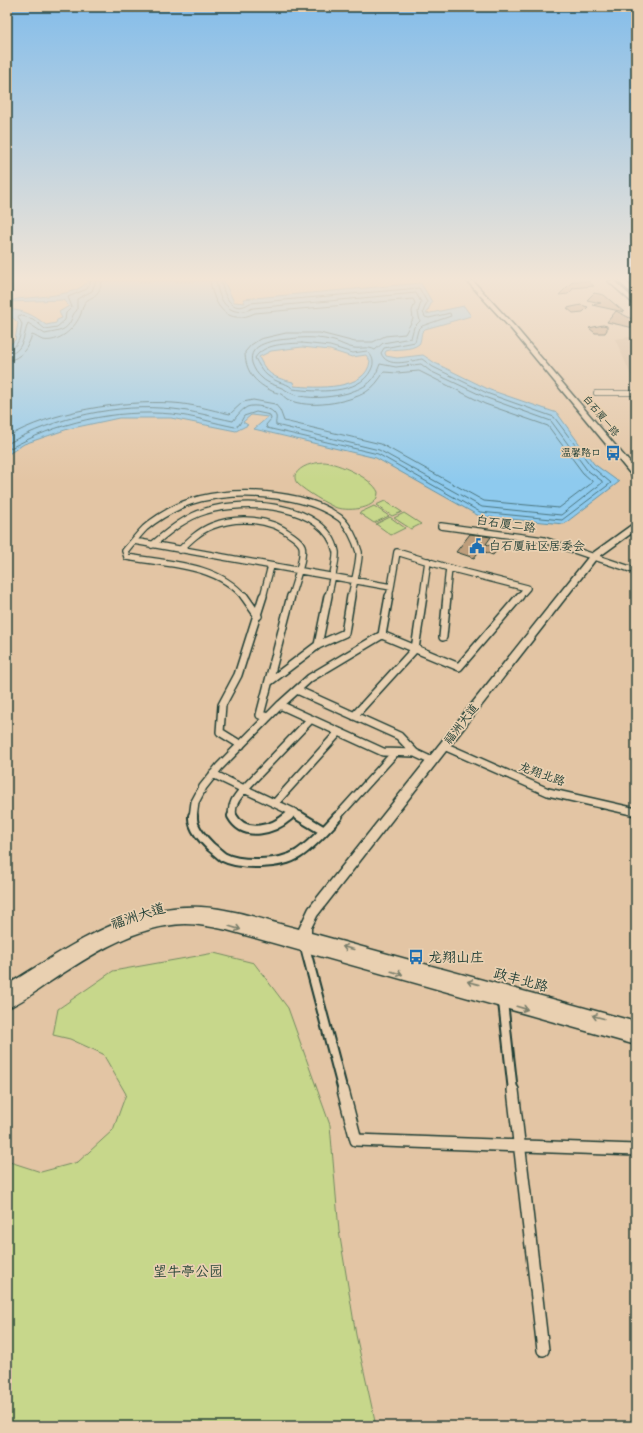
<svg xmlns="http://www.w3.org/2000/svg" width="643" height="1433" viewBox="0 0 643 1433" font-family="'Comic Neue','LXGW WenKai TC',sans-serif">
	<rect width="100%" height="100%" fill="#e3c5a4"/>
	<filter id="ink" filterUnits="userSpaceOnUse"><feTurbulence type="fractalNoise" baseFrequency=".025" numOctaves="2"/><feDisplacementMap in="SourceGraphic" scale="8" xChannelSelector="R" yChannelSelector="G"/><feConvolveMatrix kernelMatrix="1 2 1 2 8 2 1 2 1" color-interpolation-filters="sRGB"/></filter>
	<g filter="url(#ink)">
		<!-- built -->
		<path fill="#d4b796" d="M 636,336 L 636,386 L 615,339 Z"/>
		<!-- green -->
		<path fill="#c7d78b" stroke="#738a60" d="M 324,462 C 338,463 372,478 378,492 C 378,510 350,511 337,508 C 328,505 305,491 298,484 C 295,481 295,479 295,475 C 301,465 313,463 324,462 Z
			M 385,501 L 402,512 L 392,516 L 376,505 Z
			M 374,506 L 389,516 L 374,523 L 359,513 Z
			M 404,513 L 421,524 L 411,529 L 394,518 Z
			M 390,517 L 405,528 L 391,535 L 376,524 Z
			M 214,953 L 254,963 L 288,1008 L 330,1125 L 339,1231 L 356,1335 L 376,1426 L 7,1426 L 7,1161 L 41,1172 L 78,1162 L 113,1130 L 126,1094 L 103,1054 L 70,1039 L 53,1035 L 58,1009 L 113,971 Z"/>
		<!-- water -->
		<path fill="#8ecaee" stroke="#6292a4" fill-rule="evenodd" d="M 88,281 L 224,281 L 234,302 L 245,303 L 243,299 L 421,283 L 432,302 L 426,314 L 464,306 L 471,316 L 425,329 L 422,332 C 421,335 421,342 419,344 C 411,351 395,348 386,351 L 385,353 L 386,356 L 397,358 L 423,355 L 435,363 L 490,390 L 557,413 L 594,464 L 619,482 L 564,524 L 479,516 L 376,458 L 254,429 L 268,417 L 251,415 L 243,422 L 248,425 L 236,431 L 171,418 L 119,418 L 68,429 L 24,444 L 7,455 L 7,348 L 15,340 L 18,323 L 7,312 L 7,309 C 25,311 32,314 46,325 L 56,323 L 57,320 L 62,318 L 59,312 L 69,306 L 63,300 L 8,302 L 17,299 C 34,297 79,296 88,281 ZM 302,347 L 330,350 L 352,357 L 366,355 L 370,361 C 367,391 315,388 294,386 L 293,382 C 275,378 267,375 259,357 L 271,351 Z"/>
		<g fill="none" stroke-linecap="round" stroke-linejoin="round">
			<!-- shore -->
			<path stroke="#4b757e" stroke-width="1" d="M 302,343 L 330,346 L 353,353 L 367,351 C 373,357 375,362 371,370 C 359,395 316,392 293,389 C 288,384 285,384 279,382 C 265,376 262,371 255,358 C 264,343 287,344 302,343 Z
				M 7,350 C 20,347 20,335 22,324 L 18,317 L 19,315 L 33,319 L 45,329 L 57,327 L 65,320 L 66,313 L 72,307 L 68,297 L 87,289 L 91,281
				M 7,355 C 24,352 23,336 28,323 L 45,334 C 53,332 64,332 69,324 C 73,318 71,316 77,310 L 77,299 L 92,291 L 96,281
				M 7,361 C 22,358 27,349 32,335 C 36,336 39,339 43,340 C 59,343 74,329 80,316 C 82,312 82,308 84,304 C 88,296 99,300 102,281
				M 7,437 C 52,411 121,400 173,403 C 192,404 211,410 230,414 L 243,402 L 253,400 L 275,404 L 280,410 L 284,421 L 381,444 L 484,501 L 559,508 L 592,483 L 592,481 L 583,473 L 548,426 L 485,404 L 419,371 L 397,373 L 384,372 C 379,380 374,387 366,392 C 348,403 308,409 289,400 C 286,399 284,396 281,394 C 278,393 273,392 270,390 C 254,382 245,370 245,352 L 251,345 L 260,339 L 286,333 L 320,333 L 355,342 L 373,342 L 385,336 L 405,334 L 413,319 L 412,311 L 415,303 L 413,299 L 255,313 C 228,326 214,307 210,281
				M 7,444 C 56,417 117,403 173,409 C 193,411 213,417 233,421 C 237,416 241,410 247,407 C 254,404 273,407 276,416 C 277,419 275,422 276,425 L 379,450 L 482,507 L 561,515 L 602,483 L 602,481 L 587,470 L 551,421 L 487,398 L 430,371 L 421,364 L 396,367 L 380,364 C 378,369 376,375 372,380 C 366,387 356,390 348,393 C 333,397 315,399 300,396 C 293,395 289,392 284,389 C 276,385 268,384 262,378 C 257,374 254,369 252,363 C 247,343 275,340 289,339 C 304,337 320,337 334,341 C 341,343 347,347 354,348 C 362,349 368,346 375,350 L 383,343 L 411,338 L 414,327 L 420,321 L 418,312 L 421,302 L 416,293 L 253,308 C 230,319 219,302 216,281
				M 7,450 C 57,422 115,409 172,414 C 193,416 214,423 235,427 L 239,425 L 244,416 L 256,412 L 270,415 L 271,419 L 266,425 L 267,428 L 378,454 L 480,512 L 562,520 L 611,483 L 591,466 L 554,417 L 489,394 L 433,367 L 422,359 C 409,361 387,369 381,353 L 384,348 L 415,342 L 418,330 L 422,326 L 451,316 L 450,313 L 429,318 L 425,317 L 423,312 L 427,302 L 419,288 L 250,303 C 232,315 224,296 221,281"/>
		</g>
		<!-- building -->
		<path fill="#be9e7c" stroke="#1f3d34" d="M 573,281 L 588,281 L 594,286 L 572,288 L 574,288 L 568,294 L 559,295 Z
			M 594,293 L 604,295 L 624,312 L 592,305 L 601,303 L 587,300 Z
			M 581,305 L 588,307 L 583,312 L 573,313 L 567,308 Z
			M 616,311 L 636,321 L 636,325 L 634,328 L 607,322 Z
			M 603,325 L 607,326 L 607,330 L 605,333 L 595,333 L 589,328 Z
			M 470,534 L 491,537 L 486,544 L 499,548 L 493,555 L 480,550 L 474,558 L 456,552 Z"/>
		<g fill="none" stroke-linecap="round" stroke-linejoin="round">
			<!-- street-far4 casing -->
			<g stroke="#1f3d34" stroke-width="6">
				<path id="street-far4" d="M 596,393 L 636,393"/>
			</g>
			<!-- street-far3 casing -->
			<g stroke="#1f3d34" stroke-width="8">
				<path id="street-far3" d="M 441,526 L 544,540 L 636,571
					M 134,541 L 391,587 L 389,597
					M 152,545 C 168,532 185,517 206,511 C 244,499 326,503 336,552 C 337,558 330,589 328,597
					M 180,550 C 189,541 199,531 212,526 C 237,516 270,518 291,535 C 295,538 300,541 302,546 C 305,558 294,585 291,597
					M 391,587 L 397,552 L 449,568
					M 244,597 C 217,564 167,564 127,557 L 125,551 C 132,543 138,535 145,528 C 156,518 171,510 184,504 C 225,487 304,491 340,518 C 349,526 356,541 359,552 C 360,561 353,587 351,597
					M 263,597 L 271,566
					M 423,597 L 428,561
					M 446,597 L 449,568 L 527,588 L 519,597"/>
			</g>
			<!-- street-far2 casing -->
			<g stroke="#1f3d34" stroke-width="10">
				<path id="street-far2" d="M 244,596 L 258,616
					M 389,596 L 382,635 L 459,667 L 520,596
					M 443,637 L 447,596
					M 318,645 L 328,596
					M 269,682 L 318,645 L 345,633 L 351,596
					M 297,690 L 399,736 L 415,753
					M 280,705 L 383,752 L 415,753 L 432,761
					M 354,716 L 415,649 L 423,596
					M 268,717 L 260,715 L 291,596
					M 241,745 L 220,732 L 222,705 L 238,675 L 263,596
					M 444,746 L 548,792 L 636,812
					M 213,774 L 244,789
					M 244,789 L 293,812 L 288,817
					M 244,789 L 311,719
					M 275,803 L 339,732
					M 293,812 L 301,817
					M 193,817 L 195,802 L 203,787 L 219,767 L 280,705 L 310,678 L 382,635
					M 233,817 C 230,805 237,797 244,789
					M 337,817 L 394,754"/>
			</g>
			<!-- street-far1 casing -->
			<g stroke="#1f3d34" stroke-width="12">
				<path id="street-far1" d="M 193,816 C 192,828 203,839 211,847 C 215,850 219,854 223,857 C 240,866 281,865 298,854 C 313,844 326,829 338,816
					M 232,816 C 245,839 274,829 289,816
					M 299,816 L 324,831
					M 305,947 L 343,1091
					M 503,1002 L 513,1091"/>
			</g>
			<!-- street casing -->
			<g stroke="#1f3d34" stroke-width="14">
				<path id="street" d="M 343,1090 L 356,1140 L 636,1150
					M 513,1090 L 543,1350"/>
			</g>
			<!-- secondary casing -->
			<g stroke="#1f3d34" stroke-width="3">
				<path id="secondary" d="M 467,281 L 473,281 L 516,328 L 636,470 L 636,477 L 633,477 L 512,330 Z
					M 633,524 L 636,524 L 636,530 L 596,559 L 317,916 L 311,928 L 311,933 L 636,1022 L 636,1045 L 227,930 C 213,927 199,924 185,924 C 136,925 91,955 51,981 C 37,990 23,1002 7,1008 L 7,985 C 66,949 129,903 201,907 C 234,909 267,921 299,929 L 309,908 L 590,555 Z"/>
			</g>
			<!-- primary casing -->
			<g stroke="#1f3d34" stroke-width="3">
				<path id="primary" d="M 608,281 L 614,281 L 636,301 L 636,306 Z"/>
			</g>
			<!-- highway casing -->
			<g stroke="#1f3d34" stroke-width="3">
				<path id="highway" d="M 618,281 L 625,281 L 636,291 L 636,297 Z"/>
			</g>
			<!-- street-far4 -->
			<use href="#street-far4" stroke="#e9d0b1" stroke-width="4.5"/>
			<!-- street-far3 -->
			<use href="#street-far3" stroke="#e9d0b1" stroke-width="5.5"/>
			<!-- street-far2 -->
			<use href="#street-far2" stroke="#e9d0b1" stroke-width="7"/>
			<!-- street-far1 -->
			<use href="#street-far1" stroke="#e9d0b1" stroke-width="8"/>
			<!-- street -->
			<use href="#street" stroke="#e9d0b1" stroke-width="11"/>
			<!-- secondary -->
			<use href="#secondary" fill="#e9d0b1" fill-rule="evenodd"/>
			<!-- primary -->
			<use href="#primary" fill="#e9d0b1" fill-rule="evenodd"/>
			<!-- highway -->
			<use href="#highway" fill="#e9d0b1" fill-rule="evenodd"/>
		</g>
		<!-- one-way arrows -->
		<defs><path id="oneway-shaft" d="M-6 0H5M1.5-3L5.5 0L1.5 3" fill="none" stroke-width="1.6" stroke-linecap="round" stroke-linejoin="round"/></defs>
		<g stroke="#7a7f6c">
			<use href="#oneway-shaft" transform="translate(235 928) rotate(16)"/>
			<use href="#oneway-shaft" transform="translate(348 948) rotate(-165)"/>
			<use href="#oneway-shaft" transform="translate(397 973) rotate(16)"/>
			<use href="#oneway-shaft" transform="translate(473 983) rotate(-165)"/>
			<use href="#oneway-shaft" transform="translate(522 1008) rotate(16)"/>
			<use href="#oneway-shaft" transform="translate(598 1017) rotate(-165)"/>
		</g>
	</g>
	<!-- sky -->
	<linearGradient id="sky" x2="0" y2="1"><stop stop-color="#84bdea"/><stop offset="0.58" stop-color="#f2e5d6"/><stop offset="1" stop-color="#f2e5d6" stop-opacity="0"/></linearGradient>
	<rect width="643" height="481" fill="url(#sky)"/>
	<!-- icons -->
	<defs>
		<g id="bus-bare" transform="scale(1.2)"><path d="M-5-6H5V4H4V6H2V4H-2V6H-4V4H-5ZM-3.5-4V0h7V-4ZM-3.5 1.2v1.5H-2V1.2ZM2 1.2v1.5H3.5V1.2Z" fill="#1f6fb2" stroke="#e9d0b1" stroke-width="2.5" paint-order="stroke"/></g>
		<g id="civic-bare" transform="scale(1.2)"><path d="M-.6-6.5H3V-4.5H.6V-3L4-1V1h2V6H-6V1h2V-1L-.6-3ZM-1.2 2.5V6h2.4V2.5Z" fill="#1f6fb2" stroke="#e9d0b1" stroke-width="2.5" paint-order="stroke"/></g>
	</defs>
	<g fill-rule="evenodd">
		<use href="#bus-bare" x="613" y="453"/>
		<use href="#civic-bare" x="477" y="546"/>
		<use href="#bus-bare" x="416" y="957"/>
	</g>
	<g text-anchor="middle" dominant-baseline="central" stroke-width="3.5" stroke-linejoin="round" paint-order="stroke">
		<!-- far-street labels -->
		<g font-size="10" fill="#1f3d34" stroke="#e9d0b1">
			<text transform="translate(601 416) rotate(50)">白石厦一路</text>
		</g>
		<!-- far-poi labels -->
		<g font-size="10" fill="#1f3d34" stroke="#e9d0b1" text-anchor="end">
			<text x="601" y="453">温馨路口</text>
		</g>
		<!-- street labels -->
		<g font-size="12" fill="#1f3d34" stroke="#e9d0b1">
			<text transform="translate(506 524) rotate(8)">白石厦二路</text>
			<text transform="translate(461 724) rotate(-52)">福洲大道</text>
			<text transform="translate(542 774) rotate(20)">龙翔北路</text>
		</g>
		<!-- poi labels -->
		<g font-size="12" fill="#1f3d34" stroke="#e9d0b1" text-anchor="start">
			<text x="489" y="546">白石厦社区居委会</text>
		</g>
		<!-- near-street labels -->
		<g font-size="14" fill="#1f3d34" stroke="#e9d0b1">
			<text transform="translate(138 916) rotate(-18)">福洲大道</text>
			<text transform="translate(521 980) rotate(15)">政丰北路</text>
		</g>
		<!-- near-poi labels -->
		<g font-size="14" fill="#1f3d34" stroke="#e9d0b1" text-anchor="start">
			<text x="428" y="957">龙翔山庄</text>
		</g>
		<!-- near-park labels -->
		<g font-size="14" fill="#274538" stroke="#e9d0b1">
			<text x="188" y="1271">望牛亭公园</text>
		</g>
	</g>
	<!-- margin -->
	<rect width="643" height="1433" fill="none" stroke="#e9d0b1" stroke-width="24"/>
	<rect x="12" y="12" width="619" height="1409" fill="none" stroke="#1f3d34" stroke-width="1.5" filter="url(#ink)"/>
</svg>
